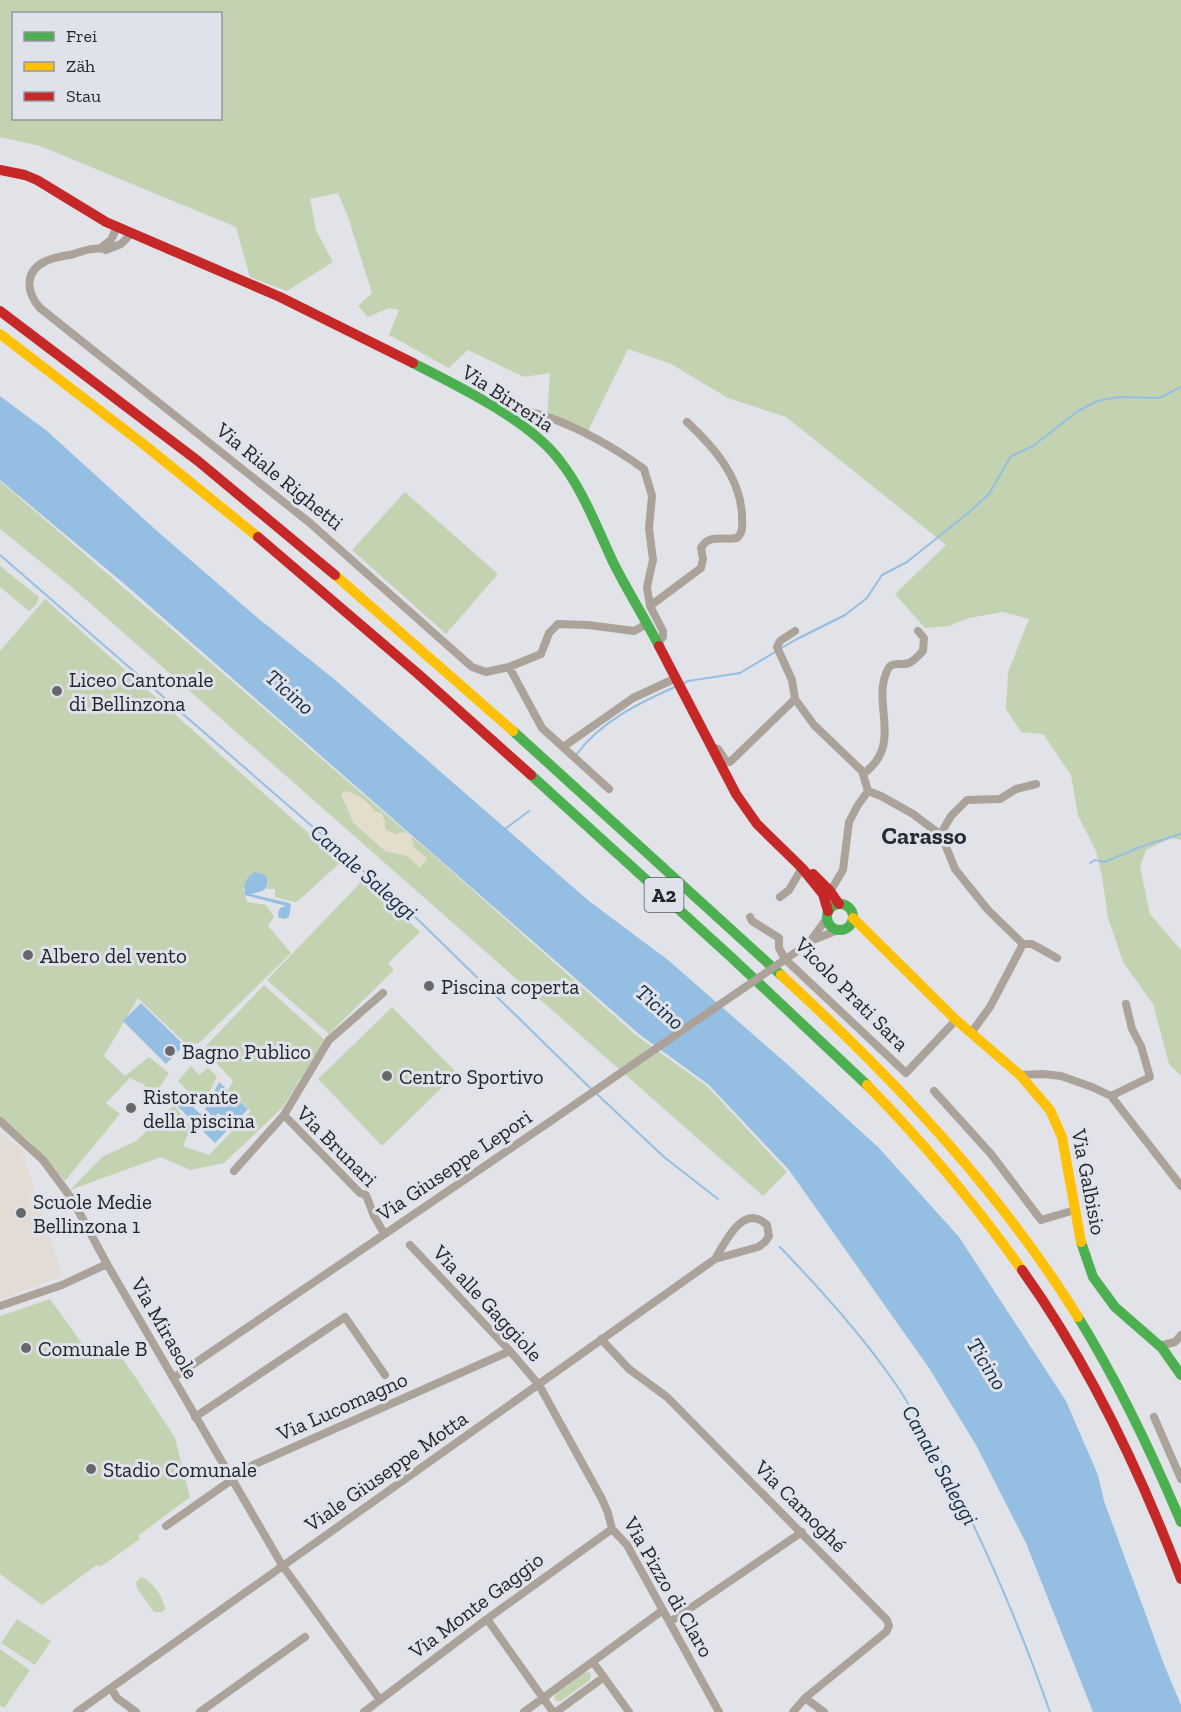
<svg xmlns="http://www.w3.org/2000/svg" width="1181" height="1712" viewBox="0 0 1181 1712" font-family="'Zilla Slab',serif">
	<rect width="100%" height="100%" fill="#e2e3e8"/>
	<!-- education -->
	<path fill="#e3dcd4" d="M 0,1132 L 22,1150 L 62,1276 L 0,1300 Z"/>
	<!-- green -->
	<path fill="#c3d3b2" fill-rule="evenodd" d="M 0,0 L 1181,0 L 1181,840 L 1171,838 L 1146,850 L 1140,867 L 1150,914 L 1181,950 L 1181,1076 L 1169,1064 L 1153,1004 L 1123,962 L 1108,918 L 1102,876 L 1096,851 L 1078,816 L 1071,775 L 1043,734 L 1021,732 L 1006,709 L 1008,672 L 1029,619 L 1003,612 L 969,618 L 949,626 L 925,628 L 895,594 L 946,545 L 786,417 L 728,398 L 671,364 L 628,349 L 586,435 L 547,416 L 550,373 L 524,377 L 468,350 L 449,368 L 389,335 L 399,310 L 389,308 L 368,317 L 358,306 L 372,293 L 347,214 L 338,193 L 310,199 L 316,230 L 333,262 L 287,291 L 250,277 L 236,227 L 40,146 L 0,137 ZM 14,14 L 220,14 L 220,118 L 14,118 Z
		M 0,481 L 432,854 L 637,1036 L 708,1087 L 787,1172 L 763,1196 L 67,583 L 0,529 Z
		M 405,492 L 498,574 L 446,634 L 352,550 Z
		M 0,566 L 39,597 L 36,605 L 29,611 L 0,587 Z
		M 45,599 L 341,862 L 298,901 L 294,902 L 275,897 L 275,889 L 267,889 L 269,881 L 243,888 L 247,902 L 266,905 L 274,917 L 268,926 L 291,953 L 199,1043 L 188,1046 L 138,998 L 104,1056 L 125,1076 L 149,1057 L 169,1073 L 155,1094 L 143,1084 L 127,1077 L 129,1079 L 106,1103 L 120,1114 L 65,1181 L 29,1141 L 0,1117 L 0,651 Z
		M 362,881 L 380,894 L 420,932 L 388,963 L 394,970 L 329,1034 L 267,980 Z
		M 264,985 L 325,1040 L 283,1107 L 224,1163 L 190,1170 L 161,1157 L 70,1190 L 102,1157 L 136,1141 L 174,1105 L 191,1127 L 183,1146 L 209,1155 L 251,1111 L 228,1090 L 233,1081 L 203,1049 Z
		M 392,1007 L 457,1073 L 382,1146 L 318,1079 Z
		M 191,1066 L 199,1075 L 208,1068 L 217,1076 L 205,1102 L 198,1102 L 178,1081 Z
		M 50,1299 L 91,1356 L 111,1343 L 138,1381 L 175,1438 L 190,1497 L 138,1536 L 140,1539 L 100,1567 L 98,1565 L 94,1567 L 42,1605 L 0,1574 L 0,1316 Z
		M 141,1577 C 151,1579 164,1598 165,1609 L 162,1612 L 154,1612 L 137,1588 L 136,1582 Z
		M 17,1619 L 51,1641 L 35,1665 L 1,1643 Z
		M 0,1649 L 30,1670 L 4,1708 L 0,1705 Z
		M 585,1672 L 591,1673 L 590,1680 L 561,1701 L 556,1701 L 554,1697 L 556,1694 Z"/>
	<!-- sand -->
	<path fill="#e3decb" d="M 345,791 C 357,793 369,802 375,812 L 381,813 L 385,821 L 385,829 L 395,834 L 404,832 L 411,835 L 414,848 L 427,858 L 420,868 L 407,856 L 385,851 L 359,828 L 353,822 L 341,794 Z"/>
	<!-- water -->
	<path fill="#94bfe2" d="M 0,396 L 47,431 L 157,531 L 259,619 L 334,679 L 589,901 L 668,960 L 787,1064 L 879,1148 L 959,1237 L 1066,1401 L 1098,1475 L 1104,1501 L 1165,1667 L 1181,1705 L 1181,1712 L 1093,1712 L 1026,1543 L 976,1445 L 929,1368 L 789,1170 L 709,1085 L 639,1034 L 128,587 L 0,480 Z
		M 255,872 L 265,875 C 273,889 262,892 251,894 L 289,903 L 291,905 L 289,917 L 285,919 L 279,918 L 278,913 L 280,908 L 286,906 L 245,895 C 243,884 246,877 255,872 Z
		M 141,1003 L 184,1045 L 166,1064 L 123,1021 Z
		M 219,1082 L 248,1109 L 215,1143 L 171,1100 L 179,1093 L 200,1114 L 203,1111 L 216,1123 L 222,1116 L 218,1113 L 214,1118 L 205,1109 Z"/>
	<g fill="none" stroke-linecap="round" stroke-linejoin="round">
		<!-- stream -->
		<path stroke="#94bfe2" stroke-width="2" d="M 0,555 L 405,907 L 583,1081 L 664,1157 L 718,1199
			M 682,684 L 688,681 L 740,673 L 795,640 L 845,615 L 867,598 L 882,575 L 907,562 L 967,514 L 989,494 L 1011,456 L 1033,446 L 1078,411 L 1097,401 L 1118,397 L 1159,398 L 1181,387
			M 576,755 C 601,721 639,703 677,686
			M 505,829 L 529,811
			M 1090,863 L 1095,860 L 1105,862 L 1140,847 L 1181,834
			M 780,1247 C 821,1290 861,1334 895,1383 C 913,1409 928,1437 943,1465 C 986,1545 1020,1627 1050,1712"/>
		<!-- street -->
		<path stroke="#aba299" stroke-width="8" d="M 132,233 L 121,244 L 106,250 C 96,246 83,251 74,254 C 65,256 54,257 46,261 C 24,271 26,292 40,308 L 310,523 L 472,667 L 486,672 L 509,667 L 542,728 L 609,789
			M 102,247 L 111,240 L 117,227
			M 491,405 L 497,403 C 514,409 532,411 548,417 C 581,429 615,448 644,469 L 652,496 L 649,528 L 653,560 L 647,587 L 650,606 L 663,631 L 663,637 L 658,643
			M 650,606 L 701,568 L 703,559 L 701,548 C 709,533 724,541 737,538 C 744,532 742,524 742,516 C 741,478 714,447 687,422
			M 795,631 L 780,641 L 777,647 L 792,680 L 795,699 L 814,725 L 862,771 L 868,791 L 881,796 L 913,814 L 937,832 L 943,839 L 955,869 L 988,910 L 1023,944 L 990,1007 L 971,1033
			M 509,667 L 541,654 L 549,633 L 558,624 L 588,625 L 634,631 L 647,624
			M 563,747 L 633,698 L 676,678
			M 715,748 L 718,749 L 726,761 L 730,762 L 795,699
			M 863,774 C 905,744 870,703 888,669 C 892,661 902,666 909,663 C 914,661 919,655 923,651 L 924,638 L 918,631
			M 940,835 L 951,816 L 967,800 L 1000,799 L 1016,789 L 1036,784
			M 828,895 L 843,870 L 849,822 L 858,805 L 868,791
			M 780,897 L 789,890 L 802,868
			M 750,917 L 752,921 L 779,938 L 779,948 L 785,959 L 906,1073 L 956,1020
			M 813,940 L 838,930
			M 809,943 L 827,918
			M 1023,944 L 1032,944 L 1057,958
			M 1020,1075 L 1043,1074 L 1061,1076 L 1092,1087 L 1111,1096 L 1181,1186
			M 934,1091 L 991,1154 L 1041,1220 L 1075,1210
			M 1111,1096 L 1150,1077 L 1141,1046 L 1132,1029 L 1126,1004
			M 284,1115 L 329,1040 L 383,993
			M 0,1121 L 43,1160 L 72,1199 L 107,1264 L 282,1565 L 380,1700
			M 234,1171 L 284,1115 L 360,1193 L 366,1195 L 374,1216 L 384,1233
			M 410,1245 L 510,1351 L 539,1385 L 602,1499 L 608,1513 L 612,1529 L 627,1545 L 719,1712
			M 0,1306 L 62,1285 L 107,1264
			M 601,1339 L 629,1369 L 667,1397 L 887,1620 L 889,1626 L 886,1632 L 805,1698
			M 1159,1346 L 1175,1342 L 1181,1335
			M 173,1378 L 548,1123
			M 195,1417 L 345,1317 L 385,1375
			M 1154,1417 L 1181,1479
			M 166,1526 L 253,1465 L 510,1351
			M 487,1619 L 553,1712
			M 670,1622 L 802,1532
			M 593,1662 L 629,1712
			M 111,1688 L 117,1698 L 136,1712
			M 77,1712 L 715,1259 L 758,1247 L 765,1242 L 769,1236 L 767,1225 C 743,1202 725,1243 715,1259
			M 200,1712 L 305,1637
			M 364,1712 L 487,1619 L 612,1529
			M 524,1712 L 663,1610
			M 556,1712 L 604,1677
			M 793,1712 L 805,1698 L 824,1712"/>
		<!-- fast -->
		<path stroke="#4caf50" stroke-width="10" d="M 413,363 C 457,386 530,420 560,461 C 583,490 597,528 613,562 C 627,590 644,617 659,646
			M 513,731 L 781,975
			M 531,775 L 731,957 L 867,1085
			M827 917a13 13 0 1 1 26 0a13 13 0 1 1-26 0Z
			M 1081,1242 L 1093,1277 L 1115,1307 L 1162,1348 L 1181,1375
			M 1078,1317 C 1118,1382 1151,1451 1181,1522"/>
		<!-- slow -->
		<path stroke="#ffc107" stroke-width="10" d="M 0,334 L 142,443 L 258,537
			M 335,575 L 513,731
			M 853,918 L 956,1020 L 1020,1075 L 1050,1110 L 1062,1137 L 1081,1242
			M 781,975 C 893,1078 997,1187 1078,1317
			M 867,1085 C 924,1143 975,1204 1022,1270"/>
		<!-- jam -->
		<path stroke="#c62828" stroke-width="10" d="M 0,170 L 25,175 L 37,180 L 106,222 L 280,297 L 413,363
			M 0,311 L 198,461 L 335,575
			M 258,537 L 417,673 L 531,775
			M 659,646 L 736,794 L 757,824 L 802,868 L 823,894 L 828,911
			M 813,874 L 830,891 L 839,904
			M 1022,1270 C 1090,1365 1140,1471 1181,1579"/>
		<!-- street-bridge -->
		<path stroke="#aba299" stroke-width="8" d="M 548,1123 L 809,943"/>
	</g>
	<!-- markers -->
	<g fill="#66686b" stroke="#dfe2eb" stroke-width="2">
		<circle cx="57" cy="691" r="6"/>
		<circle cx="28" cy="955" r="6"/>
		<circle cx="429" cy="986" r="6"/>
		<circle cx="170" cy="1051" r="6"/>
		<circle cx="387" cy="1076" r="6"/>
		<circle cx="131" cy="1108" r="6"/>
		<circle cx="21" cy="1213" r="6"/>
		<circle cx="26" cy="1348" r="6"/>
		<circle cx="91" cy="1469" r="6"/>
	</g>
	<g text-anchor="middle" dominant-baseline="central" stroke-width="6" stroke-linejoin="round" paint-order="stroke">
		<!-- shield labels -->
		<rect fill="#dfe2eb" stroke="#5c5e62" stroke-width="1.5" x="644.5" y="878" width="39" height="34" rx="4.5"/>
		<g font-size="20" font-weight="bold" fill="#242528">
			<text x="664" y="895">A2</text>
		</g>
		<!-- street labels -->
		<g font-size="21" fill="#242528" stroke="#dfe2eb">
			<text transform="translate(508 398) rotate(33)">Via Birreria</text>
			<text transform="translate(280 476) rotate(39)">Via Riale Righetti</text>
			<text transform="translate(852 994) rotate(45)">Vicolo Prati Sara</text>
			<text transform="translate(337 1146) rotate(45)">Via Brunari</text>
			<text transform="translate(454 1165) rotate(-34)">Via Giuseppe Lepori</text>
			<text transform="translate(1089 1182) rotate(79)">Via Galbisio</text>
			<text transform="translate(488 1303) rotate(47)">Via alle Gaggiole</text>
			<text transform="translate(165 1328) rotate(60)">Via Mirasole</text>
			<text transform="translate(342 1406) rotate(-24)">Via Lucomagno</text>
			<text transform="translate(386 1471) rotate(-35)">Viale Giuseppe Motta</text>
			<text transform="translate(801 1506) rotate(45)">Via Camoghé</text>
			<text transform="translate(669 1587) rotate(60)">Via Pizzo di Claro</text>
			<text transform="translate(476 1605) rotate(-37)">Via Monte Gaggio</text>
		</g>
		<!-- poi labels -->
		<g font-size="21" fill="#242528" stroke="#dfe2eb" text-anchor="start">
			<text x="69" y="679">Liceo Cantonale<tspan x="69" dy="24">di Bellinzona</tspan></text>
			<text x="40" y="955">Albero del vento</text>
			<text x="441" y="986">Piscina coperta</text>
			<text x="182" y="1051">Bagno Publico</text>
			<text x="399" y="1076">Centro Sportivo</text>
			<text x="143" y="1096">Ristorante<tspan x="143" dy="24">della piscina</tspan></text>
			<text x="33" y="1201">Scuole Medie<tspan x="33" dy="24">Bellinzona 1</tspan></text>
			<text x="38" y="1348">Comunale B</text>
			<text x="103" y="1469">Stadio Comunale</text>
		</g>
		<!-- water labels -->
		<g font-size="22" font-style="italic" fill="#112c40" stroke="#dfe2eb">
			<text transform="translate(290 692) rotate(41)">Ticino</text>
			<text transform="translate(364 872) rotate(41)">Canale Saleggi</text>
			<text transform="translate(660 1007) rotate(41)">Ticino</text>
			<text transform="translate(987 1364) rotate(58)">Ticino</text>
			<text transform="translate(940 1465) rotate(61)">Canale Saleggi</text>
		</g>
		<!-- quarter labels -->
		<g font-size="24" font-weight="bold" fill="#292b32" stroke="#dfe2eb">
			<text x="924" y="835">Carasso</text>
		</g>
	</g>
	<!-- legend -->
	<rect x="12" y="12" width="210" height="108" fill="#dfe2eb" stroke="#94969d" stroke-width="1.5"/>
	<rect x="24" y="32" width="30" height="9" fill="#4caf50" stroke="#94969d" stroke-width="1.5"/>
	<text x="66" y="42" font-size="18" fill="#242528">Frei</text>
	<rect x="24" y="62" width="30" height="9" fill="#ffc107" stroke="#94969d" stroke-width="1.5"/>
	<text x="66" y="72" font-size="18" fill="#242528">Zäh</text>
	<rect x="24" y="92" width="30" height="9" fill="#c62828" stroke="#94969d" stroke-width="1.5"/>
	<text x="66" y="102" font-size="18" fill="#242528">Stau</text>
</svg>
